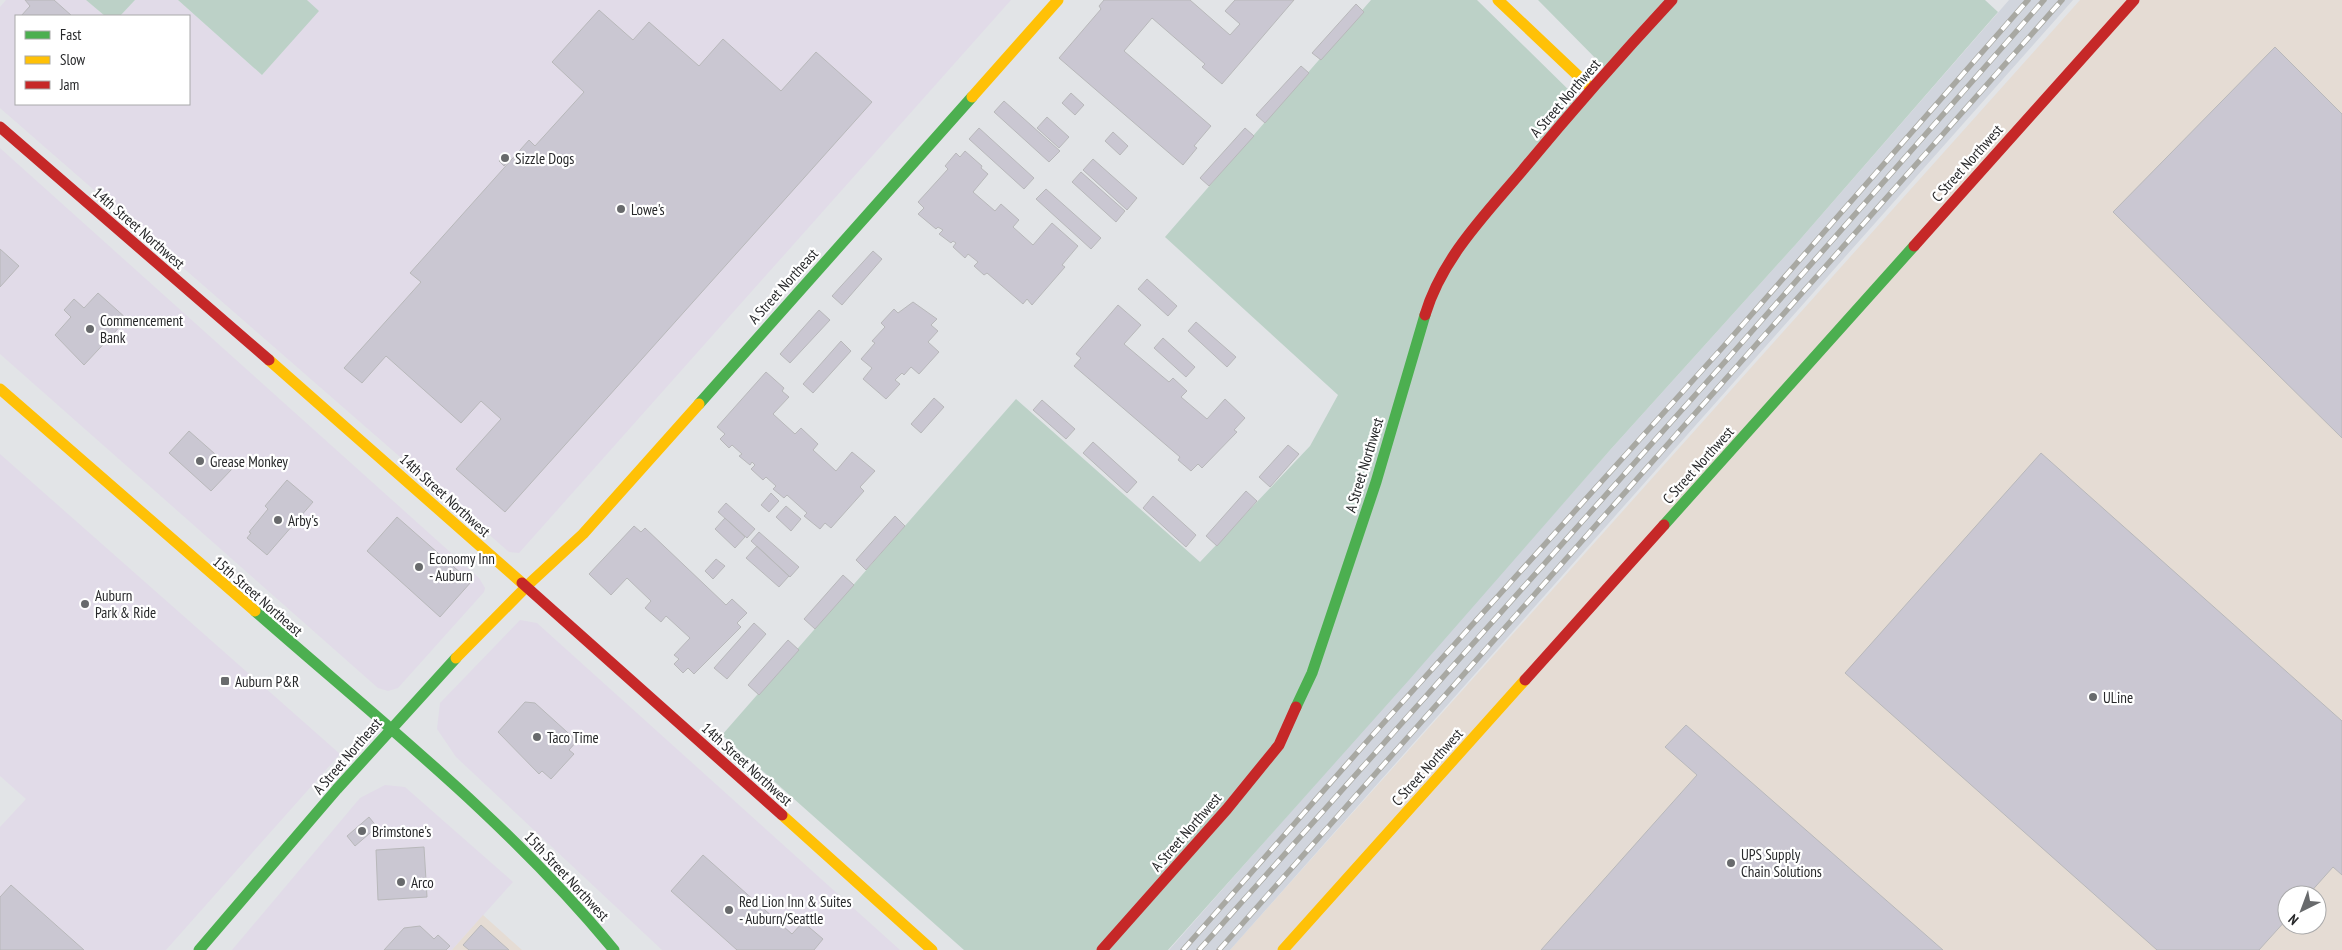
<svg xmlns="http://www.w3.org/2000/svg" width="2342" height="950" viewBox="0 0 2342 950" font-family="'PT Sans Narrow',sans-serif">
	<rect width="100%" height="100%" fill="#e2e4e7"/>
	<!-- commercial -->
	<path fill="#e1dbe8" d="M 6,0 L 86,0 L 105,16 L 16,16 L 16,104 L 189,104 L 189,16 L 120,16 L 135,0 L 178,0 L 262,75 L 318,11 L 307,0 L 1011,0 L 519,553 L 509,552 L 0,108 L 0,7 Z
		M 0,148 L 479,578 L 485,588 L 484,592 L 398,688 L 388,691 L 378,688 L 0,354 Z
		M 0,454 L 340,754 L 166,950 L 0,950 L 0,827 L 26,799 L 0,776 Z
		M 520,620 L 537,623 L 900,950 L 662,950 L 456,757 L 437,729 L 440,703 Z
		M 385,785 L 405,787 L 513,882 L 452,950 L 232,950 L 360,798 Z"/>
	<!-- industrial -->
	<path fill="#e5dcd4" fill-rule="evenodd" d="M 2080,0 L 2342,0 L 2342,950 L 1230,950 ZM 2287,895 L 2317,895 L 2317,925 L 2287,925 Z
		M 483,915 L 522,950 L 452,950 Z"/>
	<!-- built -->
	<path fill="#d1d5dd" d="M 2009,0 L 2073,0 L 1230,950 L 1169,950 L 1611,449 L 1797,243 Z"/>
	<!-- green -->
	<path fill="#bcd1c7" d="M 86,0 L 135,0 L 120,16 L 105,16 Z
		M 178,0 L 307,0 L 319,11 L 262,75 Z
		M 1371,0 L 1477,0 L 1580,101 L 1608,71 L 1538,0 L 1985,0 L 1998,12 L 1797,243 L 1611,449 L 1409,680 L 1168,950 L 964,950 L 722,735 L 1016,399 L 1200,562 L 1310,446 L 1338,395 L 1165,237 Z"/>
	<!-- building -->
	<path fill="#cac7d2" stroke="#b8b8ba" d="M 25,0 L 54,0 L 72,16 L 21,16 L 30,6 Z
		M 1104,0 L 1190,0 L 1230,35 L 1240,24 L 1225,11 L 1235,0 L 1294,0 L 1222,84 L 1202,67 L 1205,64 L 1152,18 L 1124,51 L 1211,126 L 1194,146 L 1197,148 L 1183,165 L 1059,58 L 1101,9 L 1099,6 Z
		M 1356,4 L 1364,12 L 1321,60 L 1312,53 Z
		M 599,10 L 633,40 L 649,22 L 699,66 L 723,39 L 781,91 L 816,52 L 872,102 L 505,512 L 456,469 L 501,419 L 481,401 L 461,423 L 386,356 L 362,383 L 344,368 L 421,282 L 410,273 L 529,140 L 535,146 L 584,92 L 552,62 Z
		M 2275,47 L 2342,114 L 2342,438 L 2113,212 Z
		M 1301,66 L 1309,73 L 1265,123 L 1256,115 Z
		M 1071,93 L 1084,105 L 1075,115 L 1062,103 Z
		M 1004,101 L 1060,151 L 1049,162 L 994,112 Z
		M 1047,117 L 1069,137 L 1059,148 L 1037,128 Z
		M 979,128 L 1034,178 L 1024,189 L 969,139 Z
		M 1245,128 L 1254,136 L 1209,186 L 1200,178 Z
		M 1113,132 L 1128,146 L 1120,155 L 1105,141 Z
		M 965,151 L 982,166 L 981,168 L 988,174 L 973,192 L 995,211 L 1001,204 L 1019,220 L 1013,227 L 1033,245 L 1052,223 L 1078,246 L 1062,265 L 1065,267 L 1032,305 L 1027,299 L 1023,304 L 987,273 L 984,275 L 974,266 L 978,262 L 968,254 L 965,258 L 953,247 L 956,243 L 953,241 L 951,243 L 939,234 L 943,230 L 938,227 L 936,229 L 918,214 L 924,208 L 918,202 L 948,169 L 945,166 L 956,153 L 960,157 Z
		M 506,153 L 511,157 L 504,166 L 499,161 Z
		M 1093,159 L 1137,198 L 1127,210 L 1083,170 Z
		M 1081,172 L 1125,211 L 1116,222 L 1072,182 Z
		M 1046,189 L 1101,238 L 1091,249 L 1036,199 Z
		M 0,249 L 19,266 L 0,287 Z
		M 873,251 L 882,259 L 842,305 L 832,296 Z
		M 1147,279 L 1177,306 L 1168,316 L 1138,289 Z
		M 98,293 L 127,319 L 84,365 L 55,335 L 71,317 L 64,310 L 74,299 L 84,308 Z
		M 913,302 L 937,319 L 931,325 L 938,331 L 928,342 L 939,352 L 919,374 L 911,367 L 904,375 L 902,373 L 895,380 L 900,384 L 886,399 L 863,379 L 872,368 L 861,359 L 875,343 L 872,341 L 885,327 L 881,323 L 894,309 L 898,313 Z
		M 1118,305 L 1141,325 L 1124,344 L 1169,382 L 1173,378 L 1187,391 L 1181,397 L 1207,419 L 1225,399 L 1245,418 L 1234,430 L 1237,432 L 1202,468 L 1198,464 L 1191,471 L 1178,460 L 1180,457 L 1074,366 L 1081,358 L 1076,354 Z
		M 819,310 L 830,320 L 790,363 L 780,354 Z
		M 1196,322 L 1236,357 L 1227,367 L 1188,331 Z
		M 1163,338 L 1195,367 L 1186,377 L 1154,348 Z
		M 841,341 L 851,351 L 813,393 L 803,384 Z
		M 766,372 L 784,388 L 782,391 L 789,397 L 773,414 L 795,434 L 801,428 L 818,444 L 813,450 L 836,471 L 852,452 L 875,471 L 860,487 L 864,491 L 831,528 L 825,523 L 820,529 L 804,516 L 807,513 L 787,495 L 784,498 L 773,489 L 776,486 L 766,477 L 763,480 L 751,469 L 755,465 L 752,462 L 750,465 L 739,456 L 742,454 L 732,445 L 729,448 L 720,439 L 725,434 L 717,427 Z
		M 934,398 L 944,407 L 921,433 L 911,424 Z
		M 1042,400 L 1075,429 L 1066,439 L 1033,410 Z
		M 189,431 L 232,469 L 211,491 L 169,453 Z
		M 1093,442 L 1137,482 L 1127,493 L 1083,453 Z
		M 1288,445 L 1299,454 L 1270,487 L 1259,477 Z
		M 2041,453 L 2342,721 L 2342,875 L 2333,867 L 2308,895 L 2287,895 L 2287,919 L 2259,950 L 2157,950 L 1845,673 Z
		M 287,480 L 313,502 L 267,555 L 247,538 L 251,533 L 249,532 L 268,509 L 265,506 Z
		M 1246,491 L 1257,501 L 1217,546 L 1206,536 Z
		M 771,493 L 779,501 L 769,512 L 761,505 Z
		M 1153,496 L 1196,535 L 1186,547 L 1143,508 Z
		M 726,503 L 755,529 L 747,538 L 718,512 Z
		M 786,506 L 801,519 L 791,531 L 776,517 Z
		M 895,516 L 905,526 L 866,570 L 856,560 Z
		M 397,517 L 471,582 L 440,617 L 367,551 Z
		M 725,518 L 745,537 L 735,548 L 715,529 Z
		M 634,526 L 641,532 L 645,528 L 726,605 L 732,599 L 747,613 L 737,623 L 741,627 L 694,674 L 688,668 L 683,673 L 674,664 L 679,659 L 674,655 L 690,638 L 666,616 L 661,622 L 645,608 L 651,601 L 627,578 L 611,595 L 589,574 Z
		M 759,532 L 799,567 L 790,577 L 751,541 Z
		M 757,546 L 789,576 L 779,587 L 746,558 Z
		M 716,559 L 725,566 L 713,579 L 705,571 Z
		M 843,575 L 854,585 L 815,629 L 804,619 Z
		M 754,623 L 766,634 L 727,679 L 714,668 Z
		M 788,640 L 799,650 L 759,695 L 748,685 Z
		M 525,702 L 535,703 L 577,741 L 569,750 L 574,754 L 551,779 L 542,771 L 539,774 L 498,732 Z
		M 1686,725 L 1943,950 L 1541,950 L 1697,775 L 1665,747 Z
		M 369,817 L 377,827 L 355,846 L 347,836 Z
		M 424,847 L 427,897 L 378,900 L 376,850 Z
		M 703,855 L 792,934 L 803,922 L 823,939 L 814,950 L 737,950 L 671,891 Z
		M 11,885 L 84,950 L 0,950 L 0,897 Z
		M 481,925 L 509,950 L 469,950 L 463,945 Z
		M 420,926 L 434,939 L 438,935 L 450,946 L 446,950 L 384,950 L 404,928 Z"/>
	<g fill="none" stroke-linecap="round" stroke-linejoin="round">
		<!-- fast -->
		<path stroke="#4caf50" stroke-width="11" d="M 699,404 L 972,97
			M 1664,525 L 1914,246
			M 255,611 C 379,720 509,822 614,950
			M 1296,707 L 1312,673 L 1376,482 L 1425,315
			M 199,950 L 337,789 L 456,658"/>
		<!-- slow -->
		<path stroke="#ffc107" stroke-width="11" d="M 1498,0 L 1591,88
			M 972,97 L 1058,0
			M 269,360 L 522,583
			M 0,389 L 255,611
			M 456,658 L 531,582 L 583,534 L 699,404
			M 782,815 L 932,950
			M 1283,950 L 1525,680"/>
		<!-- jam -->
		<path stroke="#c62828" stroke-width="11" d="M 0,127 L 269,360
			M 1914,246 L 2134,0
			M 1425,315 C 1442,258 1485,215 1522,171 C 1570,113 1620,56 1672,0
			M 522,583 L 782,815
			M 1525,680 L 1664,525
			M 1102,950 L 1227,809 L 1279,745 L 1296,707"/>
		<!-- rail casing -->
		<g stroke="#a8a8a2" stroke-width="5.5">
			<path id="rail" d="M 1183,950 L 1370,738 L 1723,347 L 2028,0
				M 1199,950 L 1731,355 L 2044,0
				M 1219,950 L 2062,0"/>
		</g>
		<!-- rail -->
		<use href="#rail" stroke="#fff" stroke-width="4" stroke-dasharray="11" stroke-linecap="butt"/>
	</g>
	<!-- markers -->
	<g fill="#686a6c" stroke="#fff" stroke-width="2">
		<circle cx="505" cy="158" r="5"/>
		<circle cx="621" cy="209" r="5"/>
		<circle cx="90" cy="329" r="5"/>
		<circle cx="200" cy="461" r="5"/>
		<circle cx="278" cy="520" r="5"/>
		<circle cx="419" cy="567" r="5"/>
		<circle cx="85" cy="604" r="5"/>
		<rect x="220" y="676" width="10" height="10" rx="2.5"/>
		<circle cx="2093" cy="697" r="5"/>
		<circle cx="537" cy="737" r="5"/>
		<circle cx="362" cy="831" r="5"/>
		<circle cx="1731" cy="863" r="5"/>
		<circle cx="401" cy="882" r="5"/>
		<circle cx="729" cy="910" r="5"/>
	</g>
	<g text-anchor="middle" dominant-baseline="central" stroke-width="4.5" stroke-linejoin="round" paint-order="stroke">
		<!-- street labels -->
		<g font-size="15" fill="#27282a" stroke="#fff">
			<text transform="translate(1565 98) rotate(-49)">A Street Northwest</text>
			<text transform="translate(1967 163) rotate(-48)">C Street Northwest</text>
			<text transform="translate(139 228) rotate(41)">14th Street Northwest</text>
			<text transform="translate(783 286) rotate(-48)">A Street Northeast</text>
			<text transform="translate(1364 465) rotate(-73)">A Street Northwest</text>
			<text transform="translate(1698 465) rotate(-48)">C Street Northwest</text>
			<text transform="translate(445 495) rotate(42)">14th Street Northwest</text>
			<text transform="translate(258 596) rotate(41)">15th Street Northeast</text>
			<text transform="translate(347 756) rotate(-49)">A Street Northeast</text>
			<text transform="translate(747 764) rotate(42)">14th Street Northwest</text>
			<text transform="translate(1427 767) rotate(-48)">C Street Northwest</text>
			<text transform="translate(1186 832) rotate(-49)">A Street Northwest</text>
			<text transform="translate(567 876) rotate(47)">15th Street Northwest</text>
		</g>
		<!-- poi labels -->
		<g font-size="15" fill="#27282a" stroke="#fff" text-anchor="start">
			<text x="515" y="158">Sizzle Dogs</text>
			<text x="631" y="209">Lowe's</text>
			<text x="100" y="320">Commencement<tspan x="100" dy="17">Bank</tspan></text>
			<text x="210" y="461">Grease Monkey</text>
			<text x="288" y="520">Arby's</text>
			<text x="429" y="558">Economy Inn<tspan x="429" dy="17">- Auburn</tspan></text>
			<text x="95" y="595">Auburn<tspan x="95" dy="17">Park &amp; Ride</tspan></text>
			<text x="235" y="681">Auburn P&amp;R</text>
			<text x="2103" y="697">ULine</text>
			<text x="547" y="737">Taco Time</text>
			<text x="372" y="831">Brimstone's</text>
			<text x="1741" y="854">UPS Supply<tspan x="1741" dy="17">Chain Solutions</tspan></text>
			<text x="411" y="882">Arco</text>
			<text x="739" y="901">Red Lion Inn &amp; Suites<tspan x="739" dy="17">- Auburn/Seattle</tspan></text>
		</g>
	</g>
	<!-- legend -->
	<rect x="15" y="15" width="175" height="90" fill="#ffffff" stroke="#a9a9aa"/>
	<rect x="25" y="31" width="25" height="8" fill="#4caf50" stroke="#a9a9aa"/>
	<text x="60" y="40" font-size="15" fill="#27282a">Fast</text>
	<rect x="25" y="56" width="25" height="8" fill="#ffc107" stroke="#a9a9aa"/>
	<text x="60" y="65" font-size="15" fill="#27282a">Slow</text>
	<rect x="25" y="81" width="25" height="8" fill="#c62828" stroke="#a9a9aa"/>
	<text x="60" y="90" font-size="15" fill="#27282a">Jam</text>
	<!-- north arrow -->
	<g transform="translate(2302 910) rotate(222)"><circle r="24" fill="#ffffff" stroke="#a9a9aa"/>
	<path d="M0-4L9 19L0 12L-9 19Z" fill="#686a6c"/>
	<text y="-8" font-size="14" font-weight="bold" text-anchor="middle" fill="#27282a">N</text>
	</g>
</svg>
